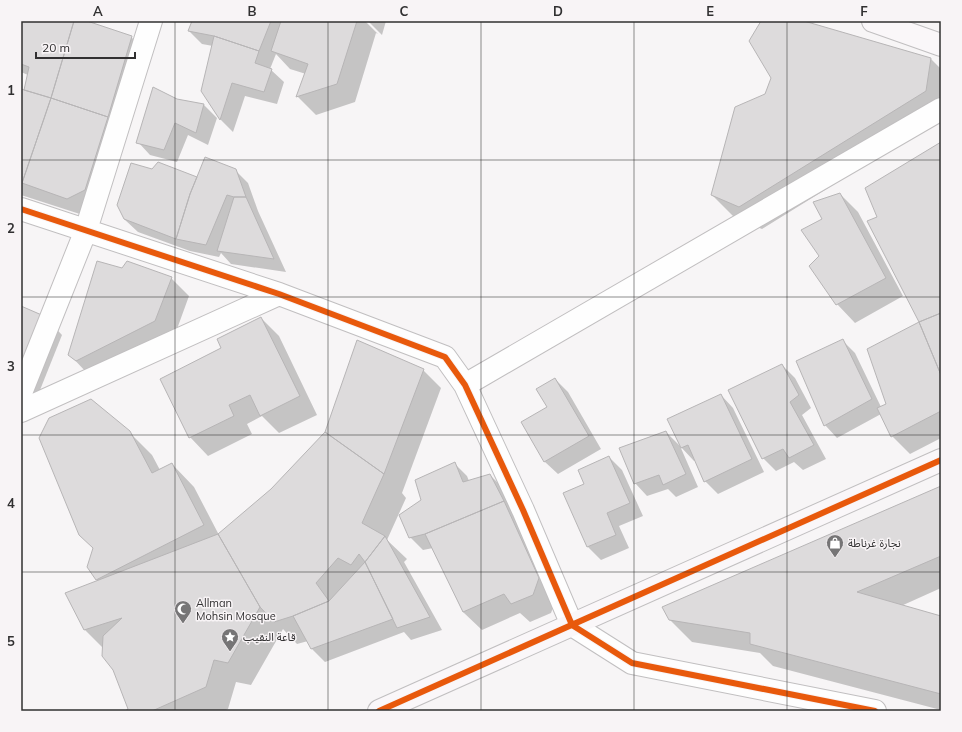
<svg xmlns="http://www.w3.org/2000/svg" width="962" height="732" viewBox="0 0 962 732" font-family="Mulish,'Noto Sans Arabic',sans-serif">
	<rect width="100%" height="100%" fill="#f7f5f6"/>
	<!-- shadow -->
	<path fill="#0003" d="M 21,21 L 84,21 L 131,37 L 150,55 L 86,216 L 21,195 L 21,89 L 25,91 L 28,75 L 21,72 Z
		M 193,21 L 365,21 L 378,34 L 376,33 L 355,102 L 316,115 L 298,97 L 306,74 L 290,69 L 276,54 L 270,69 L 284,82 L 277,104 L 245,96 L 233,132 L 221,120 L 202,91 L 213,46 L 202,44 L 189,31 Z
		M 368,21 L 386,21 L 382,35 Z
		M 762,21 L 800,21 L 931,59 L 941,69 L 941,118 L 762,229 L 735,218 L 712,195 L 765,95 L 772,78 Z
		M 177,100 L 204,105 L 217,118 L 208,145 L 188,135 L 177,162 L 150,155 L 138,142 Z
		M 941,143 L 941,438 L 910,454 L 892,436 L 881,414 L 837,438 L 825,425 L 842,340 L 855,353 L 881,407 L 887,404 L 920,322 L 878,218 Z
		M 152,170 L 197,179 L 235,170 L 248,183 L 258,211 L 286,272 L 231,264 L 221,253 L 219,257 L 190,251 L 138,232 L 124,219 Z
		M 840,194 L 858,212 L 903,296 L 855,323 L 837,304 L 820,256 L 823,219 Z
		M 122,270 L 171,278 L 189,296 L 173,340 L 87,373 L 69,354 Z
		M 21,307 L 44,316 L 62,335 L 32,410 Z
		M 261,318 L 279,336 L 317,415 L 279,433 L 262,416 L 247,424 L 252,434 L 208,456 L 190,437 L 222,349 Z
		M 782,365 L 795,378 L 811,408 L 802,415 L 826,459 L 803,470 L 794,462 L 776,471 L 763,458 Z
		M 423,370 L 441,388 L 402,493 L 406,498 L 387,540 L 407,559 L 404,562 L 442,630 L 411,640 L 404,632 L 325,662 L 312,649 L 308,641 L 297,644 L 283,629 L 251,685 L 236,682 L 228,709 L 224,711 L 127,711 L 129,710 L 114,669 L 103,648 L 84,629 L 98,581 L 88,567 L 129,432 L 152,455 L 160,470 L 172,464 L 194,487 L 219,535 Z
		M 555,379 L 568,392 L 601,449 L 558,474 L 545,462 L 523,422 L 548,408 Z
		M 721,395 L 733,408 L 764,472 L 718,494 L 705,481 L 696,460 L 694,461 L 680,446 L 698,487 L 676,497 L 668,489 L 647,496 L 635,483 L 666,432 L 681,447 Z
		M 609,457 L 622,470 L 643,516 L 619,526 L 629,548 L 601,560 L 588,547 L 565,493 L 586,484 Z
		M 454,463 L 467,476 L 469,481 L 490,475 L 503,488 L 557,597 L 551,613 L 530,622 L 520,613 L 482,630 L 463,612 L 433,548 L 423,550 L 410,537 L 422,501 Z
		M 941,487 L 941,588 L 901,606 L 941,617 L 941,710 L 773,666 L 760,653 L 692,642 L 669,619 Z"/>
	<!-- building -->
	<path fill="#dddbdc" stroke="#b7b5b6" d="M 21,21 L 74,21 L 51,98 L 24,90 L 29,67 L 21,64 Z
		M 74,21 L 87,21 L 132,36 L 108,117 L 51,98 Z
		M 192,21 L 271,21 L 259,51 L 214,36 L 188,31 Z
		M 281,21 L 357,21 L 337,84 L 296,97 L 308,64 L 271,51 Z
		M 761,21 L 804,21 L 931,58 L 926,91 L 739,207 L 711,195 L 735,107 L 765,94 L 771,78 L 749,41 Z
		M 214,36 L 259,51 L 255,63 L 272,69 L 264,92 L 232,83 L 220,120 L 201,91 Z
		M 153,87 L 177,99 L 204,104 L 196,133 L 175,123 L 164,150 L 136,143 Z
		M 21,89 L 51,98 L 22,183 L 21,183 Z
		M 51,98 L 108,117 L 85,190 L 67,199 L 22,183 Z
		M 941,142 L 941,313 L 919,322 L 867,221 L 877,217 L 865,188 Z
		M 205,157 L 236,169 L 246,197 L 234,197 L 227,195 L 206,245 L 176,239 L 190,194 Z
		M 158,162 L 197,177 L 190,194 L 176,239 L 124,219 L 117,205 L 131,163 L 152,169 Z
		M 840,193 L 886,278 L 836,305 L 809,266 L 819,256 L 801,230 L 822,219 L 813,202 Z
		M 234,197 L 246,197 L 274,259 L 217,251 Z
		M 97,261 L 122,268 L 127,261 L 172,277 L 155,321 L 76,361 L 68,355 Z
		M 21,306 L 44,316 L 21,374 Z
		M 941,313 L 941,375 L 919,322 Z
		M 261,317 L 300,396 L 260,416 L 250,395 L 229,405 L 234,416 L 189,438 L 160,379 L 221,348 L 217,339 Z
		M 919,322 L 941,375 L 941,411 L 891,437 L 877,408 L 886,404 L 867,349 Z
		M 843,339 L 872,399 L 824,426 L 796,361 Z
		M 357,340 L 424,369 L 384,474 L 325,432 Z
		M 782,364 L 799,395 L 790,402 L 814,445 L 789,458 L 783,449 L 762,459 L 728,390 Z
		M 555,378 L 589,436 L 544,462 L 521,422 L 547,407 L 536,389 Z
		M 721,394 L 752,459 L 704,482 L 688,445 L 681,448 L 667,419 Z
		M 91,399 L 130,431 L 152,473 L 172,463 L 204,525 L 96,580 L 87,567 L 93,548 L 79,535 L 39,438 L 49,418 Z
		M 666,431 L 686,474 L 663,485 L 659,475 L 634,484 L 619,448 Z
		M 325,432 L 384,474 L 362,523 L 385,536 L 365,562 L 359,554 L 351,565 L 338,558 L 316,583 L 329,601 L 293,616 L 274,622 L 260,607 L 218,534 L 271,489 Z
		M 609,456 L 630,503 L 607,513 L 616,535 L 587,547 L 563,493 L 584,484 L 578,470 Z
		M 455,462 L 463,482 L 490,474 L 504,501 L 425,534 L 409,538 L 399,515 L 421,500 L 415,480 Z
		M 941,486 L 941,556 L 857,592 L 941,616 L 941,694 L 750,644 L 750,633 L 669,620 L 662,607 Z
		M 504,501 L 539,578 L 533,595 L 511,604 L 504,594 L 463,612 L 425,534 Z
		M 218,534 L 260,607 L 228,663 L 214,660 L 206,687 L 152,711 L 125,711 L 128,709 L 113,670 L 102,656 L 103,636 L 122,618 L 84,630 L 65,593 Z
		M 385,536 L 430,617 L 397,628 L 365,562 Z
		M 365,562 L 393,619 L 311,649 L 293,616 L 329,601 Z"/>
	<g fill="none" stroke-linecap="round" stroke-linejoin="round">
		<!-- street casing -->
		<g stroke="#c1bfc0" stroke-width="24">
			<path id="street" d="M 21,209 L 279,294 L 445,357 L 465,385 L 523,510 L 572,625 L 632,663 L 875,711
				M 465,385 L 941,109
				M 21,393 L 86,230 L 151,21
				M 21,411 L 279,294"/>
		</g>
		<!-- secondary casing -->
		<g stroke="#c1bfc0" stroke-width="24">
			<path id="secondary" d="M 873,21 L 941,45
				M 379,711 L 941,460"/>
		</g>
		<!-- street -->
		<use href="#street" stroke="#fefefe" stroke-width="22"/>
		<!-- secondary -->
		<use href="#secondary" stroke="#faf7f9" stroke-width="22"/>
		<!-- cycleway casing -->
		<g stroke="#f8f4f6" stroke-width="8">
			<path id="cycleway" d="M 21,209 L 279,294 L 445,357 L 465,385 L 523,510 L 572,625 L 632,663 L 875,711
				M 379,711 L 941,460"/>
		</g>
		<!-- cycleway -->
		<use href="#cycleway" stroke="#e8590c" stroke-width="6"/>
	</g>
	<!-- grid -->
	<path fill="none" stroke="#313031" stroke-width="1" stroke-opacity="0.55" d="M 175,21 L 175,711M 328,21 L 328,711M 481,21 L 481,711M 634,21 L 634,711M 787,21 L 787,711M 21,160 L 941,160M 21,297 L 941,297M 21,435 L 941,435M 21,572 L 941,572"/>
	<!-- icons -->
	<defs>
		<g id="shop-pin" transform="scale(0.9)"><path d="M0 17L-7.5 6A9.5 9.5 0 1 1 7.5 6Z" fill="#767576" stroke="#f8f4f6"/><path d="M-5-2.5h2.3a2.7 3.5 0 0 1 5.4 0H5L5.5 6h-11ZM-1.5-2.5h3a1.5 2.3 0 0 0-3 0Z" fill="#fff"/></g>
		<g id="mosque-pin" transform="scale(0.9)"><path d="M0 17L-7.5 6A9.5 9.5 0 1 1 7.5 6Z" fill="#767576" stroke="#f8f4f6"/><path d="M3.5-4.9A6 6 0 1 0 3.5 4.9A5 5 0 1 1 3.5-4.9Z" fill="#fff"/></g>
		<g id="sight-pin" transform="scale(0.9)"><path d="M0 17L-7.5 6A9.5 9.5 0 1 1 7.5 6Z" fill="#767576" stroke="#f8f4f6"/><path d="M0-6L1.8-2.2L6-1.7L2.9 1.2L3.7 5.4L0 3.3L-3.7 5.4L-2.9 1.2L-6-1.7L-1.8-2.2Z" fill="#fff"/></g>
	</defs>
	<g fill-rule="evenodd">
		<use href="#shop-pin" x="835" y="543"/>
		<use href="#mosque-pin" x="183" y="609"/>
		<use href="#sight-pin" x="230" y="637"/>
	</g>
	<g text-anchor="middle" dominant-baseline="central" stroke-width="3" stroke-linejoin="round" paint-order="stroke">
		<!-- poi labels -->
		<g font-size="11" fill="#313031" stroke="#f8f4f6" text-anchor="start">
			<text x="848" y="543">نجارة غرناطة</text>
			<text x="196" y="603">Allman<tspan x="196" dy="13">Mohsin Mosque</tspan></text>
			<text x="243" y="637">قاعة النقيب</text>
		</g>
	</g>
	<!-- border -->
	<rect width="962" height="732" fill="none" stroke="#f8f4f6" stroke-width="44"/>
	<!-- scale -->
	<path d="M36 52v6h99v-6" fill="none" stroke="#313031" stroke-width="2"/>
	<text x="42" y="52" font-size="12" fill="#313031" stroke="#f8f4f6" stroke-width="3" paint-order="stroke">20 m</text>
	<rect x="22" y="22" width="918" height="688" fill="none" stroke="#313031" stroke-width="1.5"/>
	<g font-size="13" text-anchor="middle" font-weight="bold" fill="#313031">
		<text x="98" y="16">A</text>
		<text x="252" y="16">B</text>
		<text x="404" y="16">C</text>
		<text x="558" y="16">D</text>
		<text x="710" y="16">E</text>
		<text x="864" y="16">F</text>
		<text x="11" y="95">1</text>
		<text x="11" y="233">2</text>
		<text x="11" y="371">3</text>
		<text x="11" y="508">4</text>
		<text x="11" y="646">5</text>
	</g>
</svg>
